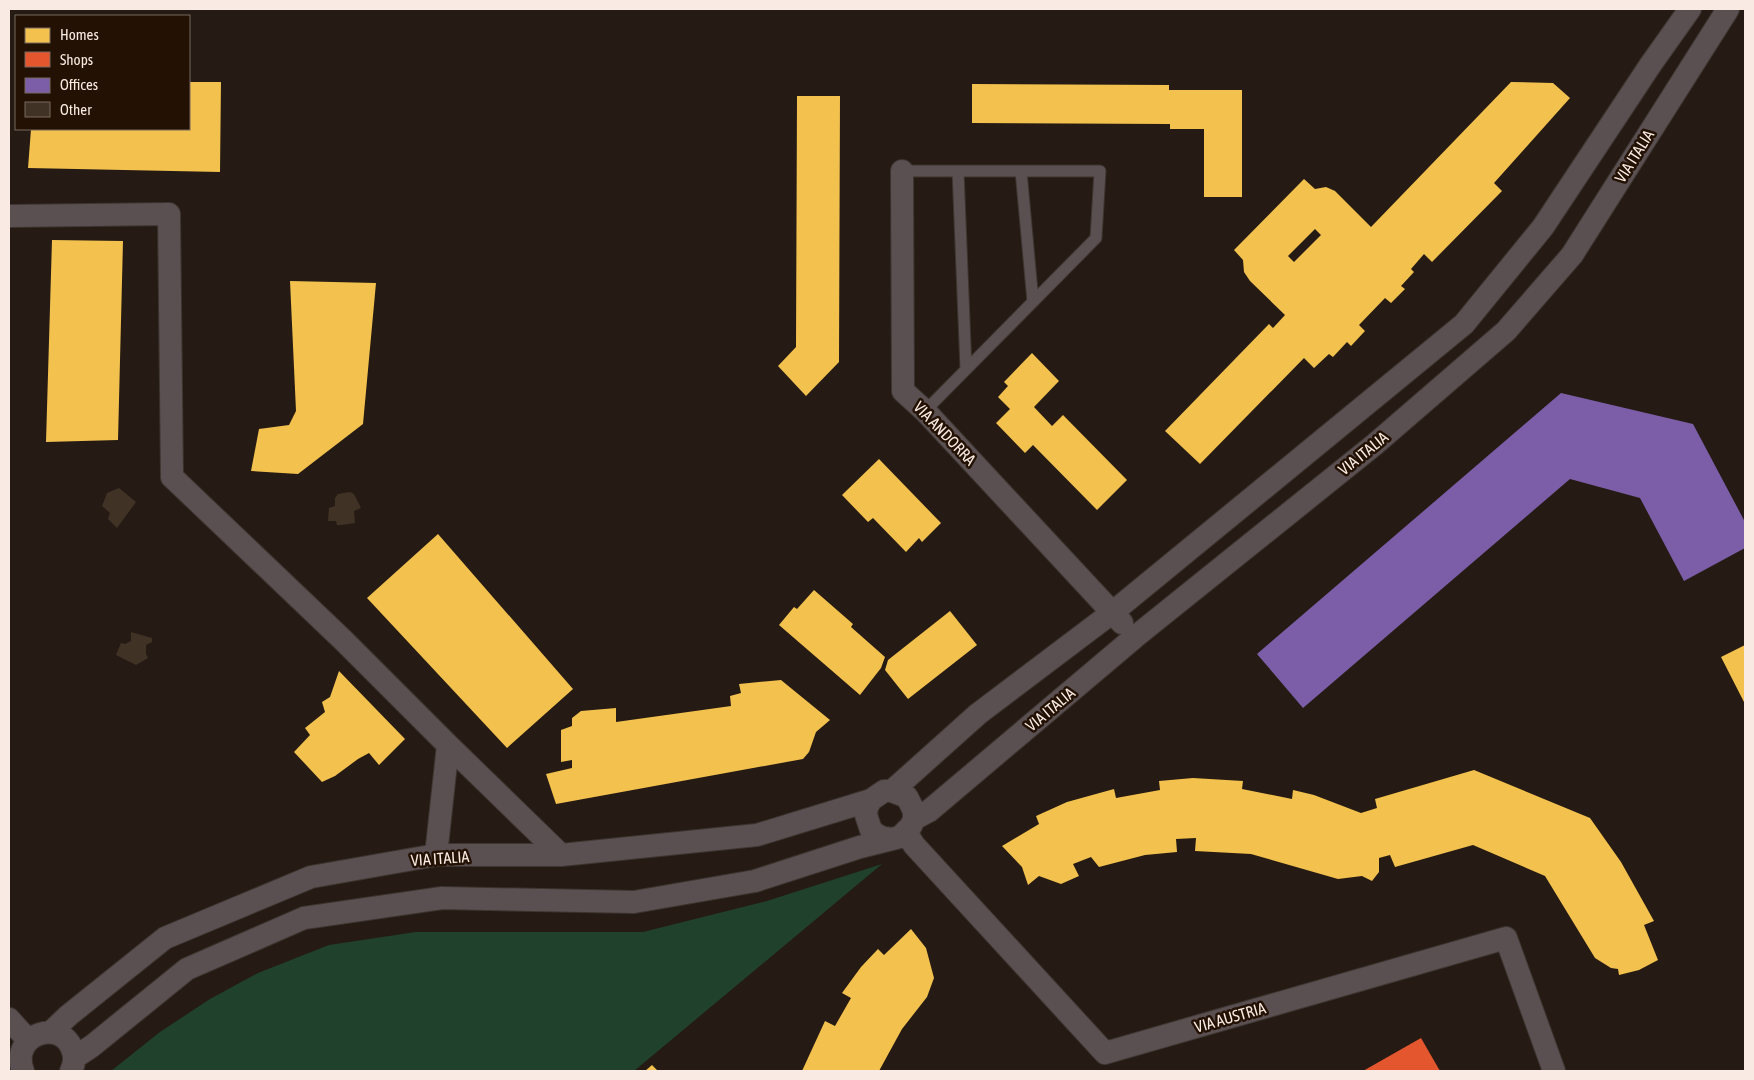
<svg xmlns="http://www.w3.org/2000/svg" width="1754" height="1080" viewBox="0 0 1754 1080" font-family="'Asap Condensed',sans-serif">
	<rect width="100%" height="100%" fill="#251b14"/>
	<!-- green -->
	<path fill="#20422c" d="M 882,864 L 634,1071 L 111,1071 L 160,1032 L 210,999 L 258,973 L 329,945 L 416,932 L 643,932 L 767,901 Z"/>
	<!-- homes -->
	<path fill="#f2c14e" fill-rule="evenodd" d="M 189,82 L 221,82 L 220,172 L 28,168 L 31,129 L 189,129 Z
		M 1511,82 L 1553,83 L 1570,98 L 1494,183 L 1502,191 L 1432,262 L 1424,254 L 1411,269 L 1414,272 L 1401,286 L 1405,289 L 1391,303 L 1385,298 L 1359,325 L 1365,331 L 1351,346 L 1347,342 L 1333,357 L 1329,354 L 1314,368 L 1304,358 L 1200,464 L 1165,431 L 1269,324 L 1273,328 L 1285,315 L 1250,281 L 1244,272 L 1243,260 L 1234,250 L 1304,179 L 1315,189 L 1326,187 L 1335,191 L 1371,227 ZM 1315,229 L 1321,235 L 1294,262 L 1288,256 Z
		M 972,84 L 1169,85 L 1169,90 L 1242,90 L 1242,197 L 1204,197 L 1204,129 L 1170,129 L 1170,124 L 972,123 Z
		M 797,96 L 840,96 L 839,362 L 806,396 L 778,366 L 796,347 Z
		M 52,240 L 123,241 L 118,440 L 46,442 Z
		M 290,281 L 376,283 L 363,424 L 298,474 L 251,471 L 259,429 L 289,425 L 296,411 Z
		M 1032,353 L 1059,381 L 1034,407 L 1052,426 L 1063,415 L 1127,480 L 1097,510 L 1033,445 L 1025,453 L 996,423 L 1010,409 L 998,397 L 1008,386 L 1004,382 Z
		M 879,459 L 941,523 L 922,542 L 919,538 L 906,552 L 873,518 L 868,522 L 842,495 Z
		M 438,534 L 573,689 L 507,748 L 367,598 Z
		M 814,590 L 853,624 L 851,627 L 885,657 L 881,668 L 860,695 L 779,625 L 794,607 L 797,609 Z
		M 950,611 L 977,645 L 908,699 L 885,670 L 888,660 Z
		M 1745,645 L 1745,704 L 1721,657 Z
		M 339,671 L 405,739 L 379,765 L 369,753 L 358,759 L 335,776 L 322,782 L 294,752 L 310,735 L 305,728 L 325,712 L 322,702 L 330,697 Z
		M 781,680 L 830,720 L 816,732 L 809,752 L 803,759 L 556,804 L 546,774 L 572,768 L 572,760 L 561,762 L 561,730 L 572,726 L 572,718 L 581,711 L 616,708 L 616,722 L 731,706 L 730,696 L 741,693 L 739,684 Z
		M 1474,770 L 1590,818 L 1621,862 L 1654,921 L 1644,925 L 1658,960 L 1639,970 L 1619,975 L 1618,969 L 1611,968 L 1595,958 L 1545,876 L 1473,845 L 1395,867 L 1390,855 L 1379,858 L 1379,872 L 1372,881 L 1362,876 L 1338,879 L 1251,854 L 1195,851 L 1196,838 L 1176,839 L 1177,852 L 1145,855 L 1099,867 L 1091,857 L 1073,864 L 1079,876 L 1061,884 L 1039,876 L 1028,885 L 1022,867 L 1002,846 L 1039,824 L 1036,816 L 1067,802 L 1114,789 L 1116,798 L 1160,790 L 1159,781 L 1193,778 L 1243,781 L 1242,789 L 1292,799 L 1293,790 L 1314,795 L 1361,813 L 1377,808 L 1375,799 Z
		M 911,929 L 926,948 L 934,978 L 927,997 L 902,1029 L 879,1071 L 802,1071 L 825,1021 L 835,1026 L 851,998 L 842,993 L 861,967 L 878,949 L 884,955 Z
		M 652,1065 L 657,1070 L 655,1071 L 645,1071 Z"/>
	<!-- shops -->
	<path fill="#e4572e" d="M 1421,1038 L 1440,1071 L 1363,1071 Z"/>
	<!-- offices -->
	<path fill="#7b5ea7" d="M 1561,393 L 1693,424 L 1745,522 L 1745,548 L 1684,581 L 1640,498 L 1570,479 L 1303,708 L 1257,654 Z"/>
	<!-- building -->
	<path fill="#413226" d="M 119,488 L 136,502 L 117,528 L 108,519 L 110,513 L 102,506 L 107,493 Z
		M 350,492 L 354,494 L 361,508 L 354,511 L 355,523 L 341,525 L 337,525 L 336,521 L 328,521 L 329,508 L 335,506 L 335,498 L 338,494 Z
		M 131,632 L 152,638 L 152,642 L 146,645 L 146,654 L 148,658 L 136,665 L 116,655 L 121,643 L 125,644 L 131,641 Z"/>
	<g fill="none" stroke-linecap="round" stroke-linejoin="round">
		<!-- service casing -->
		<g stroke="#3d352f" stroke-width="13">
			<path id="service" d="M 902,171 L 1100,171 L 1096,238 L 925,411
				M 958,171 L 966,369
				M 1021,171 L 1033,302"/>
		</g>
		<!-- minor casing -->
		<g stroke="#3d352f" stroke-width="24">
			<path id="minor" d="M 902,171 L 903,391 L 925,411 L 1122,623
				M 9,216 L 169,214 L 172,477 L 343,640 L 448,745 L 561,855
				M 892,791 L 978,714 L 1113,612 L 1464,324 L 1543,227 L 1651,64 L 1690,9
				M 914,819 L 929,811 L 1135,637 L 1374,445 L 1506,331 L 1572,255 L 1728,9
				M 906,832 L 914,845 L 1105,1053 L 1506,938 L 1554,1071
				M 436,855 L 448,745
				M 9,1019 L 28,1040
				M 51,1032 L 69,1015 L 165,938 L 311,877 L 436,855 L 561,855 L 757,835 L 871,800
				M 74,1058 L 92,1046 L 187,969 L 304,918 L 442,898 L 634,902 L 755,881 L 860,847 L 900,837 L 911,826 L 914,819 L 914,811 L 907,797 L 892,791 L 884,791 L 871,800 L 867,807 L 866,815 L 871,830 L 877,835 L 884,838 L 892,839
				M 23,1071 C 9,1033 64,1017 73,1052 C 75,1058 74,1065 71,1071"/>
		</g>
		<!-- service -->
		<use href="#service" stroke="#5a5052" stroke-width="11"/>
		<!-- minor -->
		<use href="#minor" stroke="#5a5052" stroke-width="22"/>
	</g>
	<g text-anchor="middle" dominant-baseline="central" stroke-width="5" stroke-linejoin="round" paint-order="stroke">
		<!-- street labels -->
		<g font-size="16" fill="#f9ebe3" stroke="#231104">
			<text transform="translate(1634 156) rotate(-58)">VIA ITALIA</text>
			<text transform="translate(945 433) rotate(46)">VIA ANDORRA</text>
			<text transform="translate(1363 453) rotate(-39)">VIA ITALIA</text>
			<text transform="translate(1050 709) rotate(-40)">VIA ITALIA</text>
			<text transform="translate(440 858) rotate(-4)">VIA ITALIA</text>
			<text transform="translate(1230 1017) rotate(-16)">VIA AUSTRIA</text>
		</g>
	</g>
	<!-- border -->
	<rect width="1754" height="1080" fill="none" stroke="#f9ebe3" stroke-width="20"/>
	<!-- legend -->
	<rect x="15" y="15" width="175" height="115" fill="#231104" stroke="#79685d"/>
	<rect x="25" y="28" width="25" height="15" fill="#f2c14e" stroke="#79685d"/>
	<text x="60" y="40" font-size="15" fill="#f9ebe3">Homes</text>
	<rect x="25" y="52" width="25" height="15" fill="#e4572e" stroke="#79685d"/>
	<text x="60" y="65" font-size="15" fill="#f9ebe3">Shops</text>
	<rect x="25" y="78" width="25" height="15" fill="#7b5ea7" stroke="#79685d"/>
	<text x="60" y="90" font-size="15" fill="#f9ebe3">Offices</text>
	<rect x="25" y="102" width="25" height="15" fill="#413226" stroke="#79685d"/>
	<text x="60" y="115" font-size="15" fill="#f9ebe3">Other</text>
</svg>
